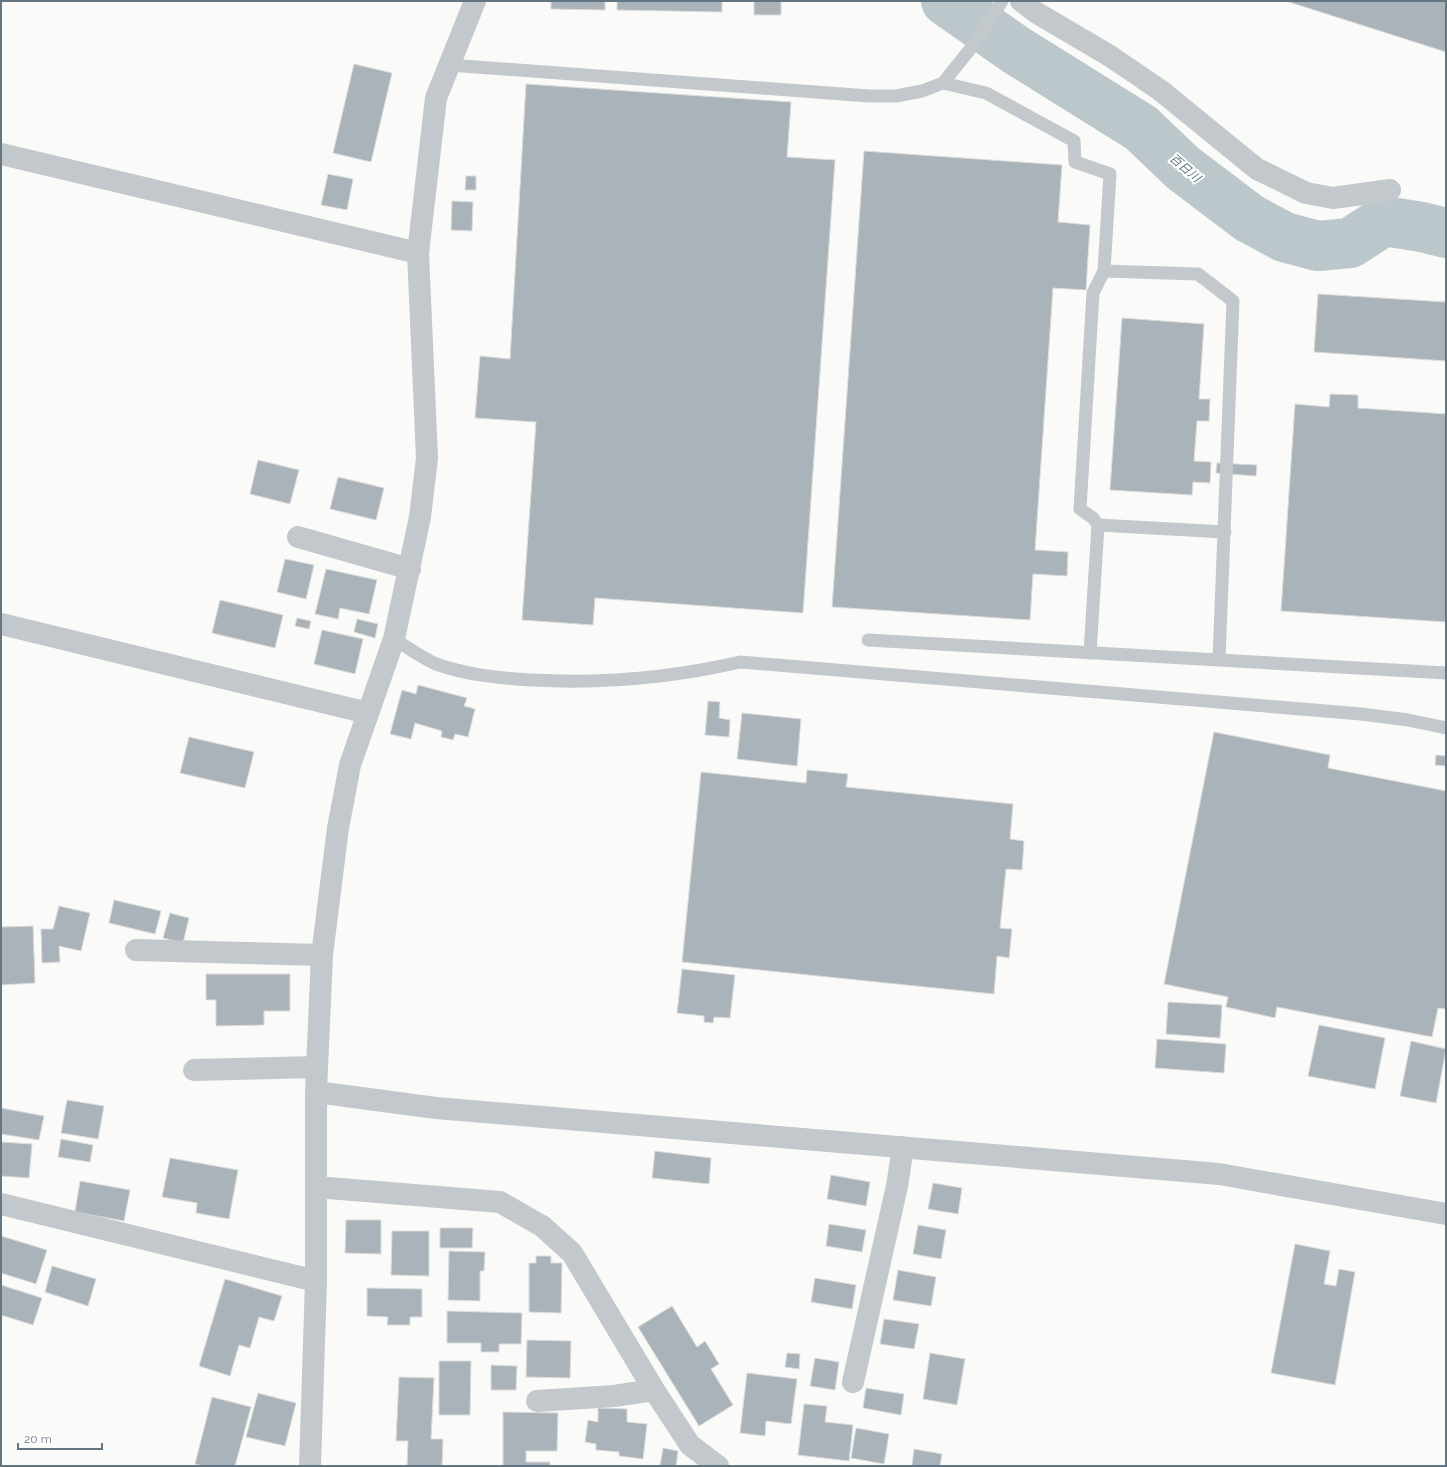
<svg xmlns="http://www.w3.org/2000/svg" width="1447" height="1467" viewBox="0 0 1447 1467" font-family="Raleway,'Noto Sans JP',sans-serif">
	<rect width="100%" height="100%" fill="#fafaf8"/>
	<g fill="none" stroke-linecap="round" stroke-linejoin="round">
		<!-- river -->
		<path stroke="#bbc7cb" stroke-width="50" d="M 946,1 L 1016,50 L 1141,128 L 1183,168 L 1249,218 L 1284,237 L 1318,246 L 1350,243 L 1384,221 L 1422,227 L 1446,233"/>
	</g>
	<!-- building -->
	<path fill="#aab3b9" stroke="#dcdcda" d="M 551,1 L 605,1 L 605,10 L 551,9 Z
		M 617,1 L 722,1 L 722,12 L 617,10 Z
		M 754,1 L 781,1 L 781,15 L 754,15 Z
		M 1286,1 L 1446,1 L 1446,52 Z
		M 354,64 L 392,73 L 371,162 L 333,153 Z
		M 526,84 L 791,102 L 787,157 L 835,160 L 803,613 L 595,598 L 593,625 L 522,620 L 536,422 L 475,418 L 480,356 L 510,359 Z
		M 864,151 L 1062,165 L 1058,222 L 1090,225 L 1086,290 L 1053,288 L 1035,550 L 1068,552 L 1067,576 L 1033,574 L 1030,620 L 832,607 Z
		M 328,174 L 353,179 L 347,210 L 321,205 Z
		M 466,176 L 476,176 L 476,190 L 465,190 Z
		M 452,201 L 473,202 L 472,231 L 451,230 Z
		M 1318,294 L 1446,302 L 1446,361 L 1314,352 Z
		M 1122,318 L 1204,324 L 1199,399 L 1210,399 L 1209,421 L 1197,421 L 1194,461 L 1211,462 L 1210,483 L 1193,482 L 1192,495 L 1110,490 Z
		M 1330,394 L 1358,395 L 1358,408 L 1446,414 L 1446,622 L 1281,611 L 1295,404 L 1329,407 Z
		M 258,460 L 299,470 L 290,504 L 250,494 Z
		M 1217,463 L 1257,465 L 1256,476 L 1216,473 Z
		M 338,477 L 384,488 L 376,520 L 330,509 Z
		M 285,559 L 314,565 L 306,599 L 277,592 Z
		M 326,569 L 377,580 L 369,614 L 340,608 L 338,619 L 315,614 Z
		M 220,600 L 283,615 L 275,648 L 212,633 Z
		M 297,618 L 311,621 L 309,629 L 295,626 Z
		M 357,619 L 378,624 L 375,638 L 354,632 Z
		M 322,630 L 363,639 L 355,674 L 314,664 Z
		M 418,685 L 467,698 L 464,706 L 475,709 L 468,737 L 455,734 L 453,740 L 441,737 L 442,731 L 415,723 L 411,739 L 390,734 L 402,690 L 416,694 Z
		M 708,701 L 720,702 L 719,718 L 730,720 L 729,737 L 705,735 Z
		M 742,713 L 801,719 L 797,766 L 737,759 Z
		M 1214,732 L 1330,755 L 1328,768 L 1446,791 L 1446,1005 L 1445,1009 L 1438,1008 L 1432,1037 L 1277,1007 L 1275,1018 L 1226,1007 L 1228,997 L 1164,984 Z
		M 189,737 L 254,752 L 245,788 L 180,773 Z
		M 1436,755 L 1446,756 L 1446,766 L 1435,765 Z
		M 807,770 L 848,774 L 846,787 L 1013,804 L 1010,839 L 1024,841 L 1022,870 L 1006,869 L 1000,928 L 1012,929 L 1009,958 L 997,956 L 994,994 L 682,962 L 701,772 L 806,783 Z
		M 114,900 L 161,911 L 155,934 L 109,923 Z
		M 59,906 L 90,913 L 81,951 L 59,946 L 60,962 L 42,963 L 41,929 L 53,929 Z
		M 170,913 L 189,918 L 183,943 L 163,938 Z
		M 33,926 L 35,983 L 1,985 L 1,927 Z
		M 682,969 L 735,975 L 730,1018 L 714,1017 L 713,1023 L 704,1022 L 704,1016 L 677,1013 Z
		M 206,974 L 290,974 L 290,1011 L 264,1011 L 264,1025 L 216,1026 L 216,1000 L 206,1000 Z
		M 1168,1002 L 1222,1005 L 1220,1038 L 1166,1034 Z
		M 1319,1025 L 1385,1038 L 1375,1089 L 1308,1076 Z
		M 1157,1039 L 1226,1044 L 1224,1073 L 1155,1068 Z
		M 1411,1041 L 1446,1049 L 1436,1103 L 1400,1096 Z
		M 67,1100 L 104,1106 L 98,1139 L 61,1133 Z
		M 1,1108 L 44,1116 L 39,1140 L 1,1134 Z
		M 61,1139 L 93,1145 L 90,1162 L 58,1157 Z
		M 1,1142 L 32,1144 L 29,1178 L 1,1176 Z
		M 655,1151 L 711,1158 L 709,1184 L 652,1178 Z
		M 170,1158 L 238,1170 L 229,1219 L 196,1213 L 197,1203 L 162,1197 Z
		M 831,1175 L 870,1182 L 866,1206 L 827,1199 Z
		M 80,1181 L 130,1190 L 124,1221 L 75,1212 Z
		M 933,1183 L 962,1188 L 958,1214 L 928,1209 Z
		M 346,1220 L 381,1220 L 381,1254 L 345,1253 Z
		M 829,1224 L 866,1230 L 862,1252 L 826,1246 Z
		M 918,1225 L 946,1230 L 941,1259 L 913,1254 Z
		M 440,1228 L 473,1228 L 472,1248 L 440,1248 Z
		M 392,1231 L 429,1231 L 429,1276 L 391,1275 Z
		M 1,1236 L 47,1250 L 36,1284 L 1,1273 Z
		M 1295,1244 L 1330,1251 L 1324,1284 L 1336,1286 L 1339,1269 L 1355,1272 L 1335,1385 L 1271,1373 Z
		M 449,1251 L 485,1252 L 484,1271 L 480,1271 L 480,1301 L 448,1300 Z
		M 536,1256 L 551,1256 L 551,1263 L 562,1263 L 561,1313 L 529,1312 L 529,1263 L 536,1263 Z
		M 52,1266 L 96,1279 L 88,1306 L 45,1292 Z
		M 898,1270 L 936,1277 L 931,1306 L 893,1300 Z
		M 815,1278 L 856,1285 L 852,1309 L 811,1302 Z
		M 225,1279 L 282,1296 L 274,1321 L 259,1317 L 250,1348 L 239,1345 L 230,1376 L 199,1366 Z
		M 1,1285 L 42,1298 L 33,1325 L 1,1315 Z
		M 367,1288 L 422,1289 L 422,1317 L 410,1317 L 410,1325 L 387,1325 L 388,1317 L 367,1316 Z
		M 672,1306 L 697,1347 L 705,1341 L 719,1364 L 711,1369 L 733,1405 L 699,1426 L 638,1327 Z
		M 447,1311 L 522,1313 L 521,1344 L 499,1344 L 499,1352 L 481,1352 L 481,1343 L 447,1343 Z
		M 884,1319 L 919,1324 L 914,1349 L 880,1344 Z
		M 527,1340 L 571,1341 L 570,1378 L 526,1377 Z
		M 787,1353 L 800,1354 L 799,1369 L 785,1367 Z
		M 930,1353 L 965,1359 L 957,1405 L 923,1399 Z
		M 815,1358 L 839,1362 L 835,1390 L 810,1386 Z
		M 439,1361 L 471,1361 L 470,1415 L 439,1415 Z
		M 491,1365 L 517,1366 L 516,1390 L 491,1390 Z
		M 747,1373 L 797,1379 L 791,1424 L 766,1421 L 765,1436 L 740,1433 Z
		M 399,1377 L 434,1378 L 431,1439 L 443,1439 L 442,1466 L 407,1466 L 408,1441 L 396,1441 Z
		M 866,1388 L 904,1394 L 901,1415 L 863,1408 Z
		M 258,1393 L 296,1403 L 285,1446 L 246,1437 Z
		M 212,1397 L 251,1407 L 235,1466 L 204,1466 L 195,1464 Z
		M 804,1404 L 827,1406 L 825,1422 L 853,1425 L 849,1461 L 798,1455 Z
		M 598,1408 L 627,1409 L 627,1422 L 647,1424 L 643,1459 L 619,1456 L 619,1452 L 596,1450 L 596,1444 L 585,1442 L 588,1420 L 598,1422 Z
		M 503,1412 L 558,1413 L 557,1451 L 526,1451 L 526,1462 L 550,1462 L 550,1466 L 503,1466 Z
		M 856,1428 L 889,1434 L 884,1464 L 851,1458 Z
		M 663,1448 L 678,1451 L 676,1466 L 660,1466 Z
		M 914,1449 L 942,1454 L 940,1466 L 912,1466 Z"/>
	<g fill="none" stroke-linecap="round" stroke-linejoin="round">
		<!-- lane -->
		<path stroke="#c3c8cc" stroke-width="13" d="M 449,65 L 869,96 L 896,96 L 922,91 L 943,83 L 975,43 L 1002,1
			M 943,83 L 986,93 L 1074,141 L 1075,162 L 1110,174 L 1104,271 L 1093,293 L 1080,509 L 1093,518 L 1098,525 L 1090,653
			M 1104,271 L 1198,274 L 1233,301 L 1219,660
			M 1098,525 L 1225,532
			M 394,639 C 407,647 422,658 436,664 C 467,675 499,678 532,680 C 604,684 671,678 740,662 L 1361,714 L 1408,720 L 1446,728
			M 868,640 L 1446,673"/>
		<!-- street -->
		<path stroke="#c3c8cc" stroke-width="22" d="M 1021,1 L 1037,13 L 1110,56 L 1160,90 L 1257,169 L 1306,193 L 1333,198 L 1390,190
			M 1,154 L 418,253
			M 298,537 L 410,569
			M 1,624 L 368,713
			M 136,950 L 322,955
			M 194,1070 L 317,1067
			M 316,1092 L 436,1108 L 1219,1174 L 1446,1214
			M 316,1187 L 500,1202 L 542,1226 L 572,1253 L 654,1390 L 690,1445 L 718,1466
			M 1,1204 L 316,1281
			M 853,1382 L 897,1186 L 903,1147
			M 537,1401 L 614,1396 L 654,1390
			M 310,1466 L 316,1281 L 316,1092 L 322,955 L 338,828 L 350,765 L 394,639 L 420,517 L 427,458 L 418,253 L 436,98 L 475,1"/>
	</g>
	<g text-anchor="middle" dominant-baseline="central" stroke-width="4" stroke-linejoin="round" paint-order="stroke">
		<!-- water labels -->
		<g font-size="12" font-style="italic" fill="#60757c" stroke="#fff">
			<text transform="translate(1185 168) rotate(40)">百日川</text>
		</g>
	</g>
	<!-- border -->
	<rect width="1447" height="1467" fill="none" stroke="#657683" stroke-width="4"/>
	<!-- scale -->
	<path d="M18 1443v6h84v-6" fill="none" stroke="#657683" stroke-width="2"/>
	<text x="24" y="1443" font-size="12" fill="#657683" stroke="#ffffff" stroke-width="3" paint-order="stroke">20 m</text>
</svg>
